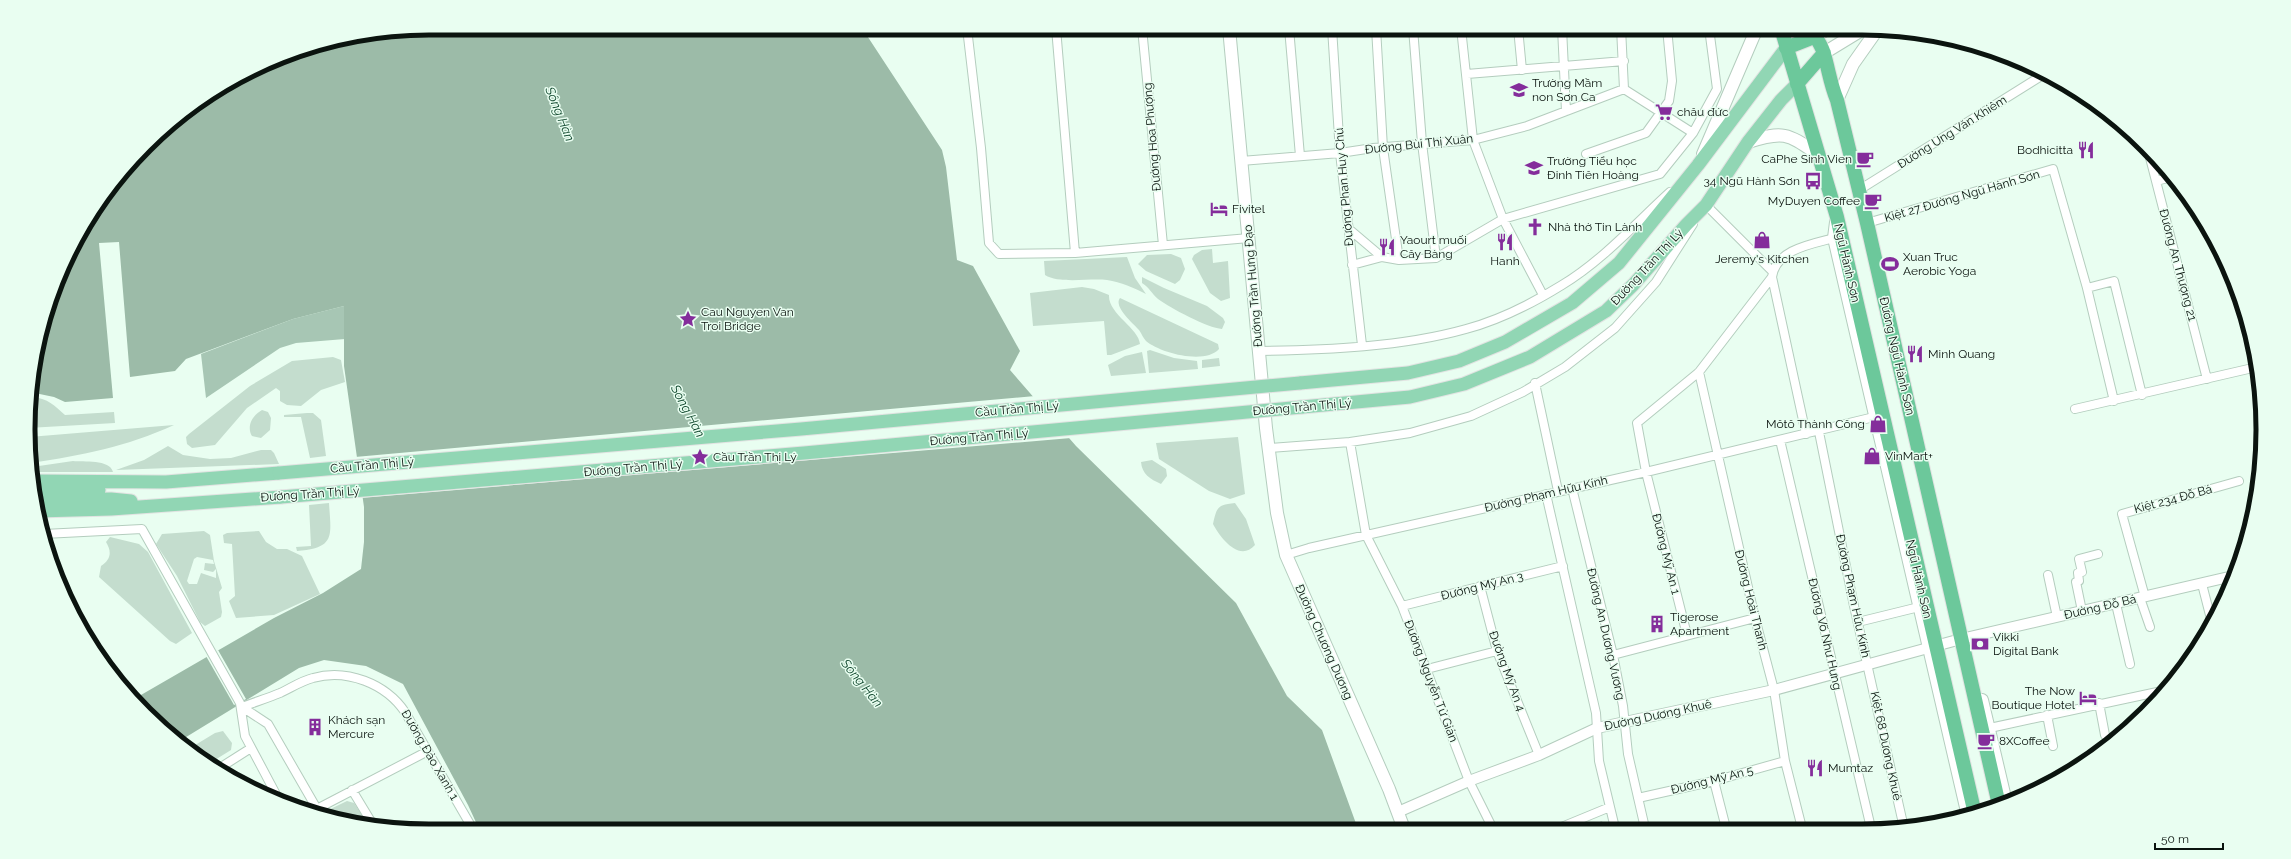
<svg xmlns="http://www.w3.org/2000/svg" width="2291" height="859" viewBox="0 0 2291 859" font-family="Raleway,sans-serif">
	<rect width="100%" height="100%" fill="#e9fef1"/>
	<!-- green -->
	<path fill="#c4ddce" fill-rule="evenodd" d="M 1212,249 L 1213,263 L 1228,261 L 1230,298 L 1221,301 L 1210,293 L 1192,259 L 1194,255 L 1202,250 Z
		M 1171,254 L 1181,258 L 1185,269 L 1180,280 L 1175,284 L 1146,271 L 1138,264 L 1147,255 Z
		M 1127,257 L 1135,278 L 1146,294 C 1134,288 1121,282 1107,280 C 1089,278 1059,284 1045,275 L 1044,261 Z
		M 1142,277 L 1164,288 L 1207,306 L 1223,318 L 1225,322 L 1222,329 C 1208,328 1170,308 1158,299 C 1152,294 1149,287 1142,283 Z
		M 1082,287 L 1094,289 L 1109,295 C 1108,314 1139,328 1140,344 L 1111,355 L 1107,355 L 1104,321 L 1033,326 L 1030,293 Z
		M 1120,298 L 1218,344 L 1219,349 C 1205,365 1160,353 1146,341 C 1143,338 1142,334 1139,330 C 1134,324 1113,307 1120,298 Z
		M 1150,350 L 1174,358 L 1197,361 L 1198,369 L 1149,373 L 1147,351 Z
		M 1142,352 L 1146,373 L 1111,376 L 1108,365 L 1125,356 Z
		M 333,357 L 341,360 L 345,382 L 321,390 L 301,406 L 287,405 L 280,401 L 280,391 L 276,388 L 247,408 L 215,445 L 192,448 L 187,444 L 186,437 L 189,434 L 250,386 L 292,361 Z
		M 1219,358 L 1220,366 L 1202,368 L 1202,360 Z
		M 30,398 C 45,396 54,405 65,415 L 114,412 L 115,423 L 28,428 Z
		M 262,410 L 268,412 L 271,418 L 270,430 L 261,438 L 252,436 C 246,426 253,415 262,410 Z
		M 307,413 L 313,413 L 321,420 L 326,456 L 310,458 L 301,417 L 284,417 L 284,415 Z
		M 174,425 C 126,447 83,455 31,463 L 29,437 Z
		M 1238,437 L 1245,494 L 1230,499 L 1209,491 L 1159,459 L 1156,443 Z
		M 168,446 L 183,455 L 210,459 L 231,458 L 261,450 L 271,450 L 274,453 L 279,464 L 116,470 L 144,460 Z
		M 1152,460 L 1166,469 L 1167,476 L 1161,484 C 1150,479 1142,474 1141,462 Z
		M 73,461 C 83,462 110,459 113,472 L 32,472 L 32,467 Z
		M 329,503 C 331,536 336,548 297,551 L 296,547 L 311,546 L 309,505 Z
		M 1235,503 L 1246,519 L 1255,545 C 1239,563 1220,537 1213,524 C 1217,507 1217,505 1235,503 Z
		M 204,531 L 210,535 L 214,561 L 222,588 L 219,592 L 222,612 L 221,617 L 205,626 L 200,622 L 177,576 L 156,544 L 162,534 ZM 197,557 L 213,560 L 214,564 L 205,563 L 204,570 L 213,572 L 216,569 L 216,578 L 201,573 L 197,584 L 189,584 L 187,581 L 194,559 Z
		M 259,531 L 266,542 L 277,549 L 287,549 L 302,556 L 320,594 L 274,615 L 236,618 L 229,601 L 235,596 L 232,544 L 224,543 L 223,535 L 227,533 Z
		M 110,537 L 139,544 L 148,552 L 192,633 L 176,644 L 170,641 L 99,577 L 101,566 C 111,559 112,552 106,542 Z
		M 223,731 L 232,743 L 231,750 L 210,763 L 187,750 L 215,733 Z
		M 347,801 L 354,803 L 367,823 L 318,815 Z
		M 1602,821 L 1604,828 L 1583,828 Z"/>
	<!-- forest -->
	<path fill="#a7c6b4" d="M 344,306 L 345,339 L 296,343 L 280,348 L 206,398 L 201,354 L 293,319 Z"/>
	<!-- water -->
	<path fill="#9cbba8" d="M 430,28 L 862,28 L 942,150 L 946,167 L 957,260 L 973,266 L 1020,351 L 1010,370 L 1076,446 L 1236,603 L 1287,696 L 1322,730 L 1358,829 L 480,831 L 468,805 L 403,684 L 366,666 L 324,660 L 299,668 L 178,742 L 145,713 L 134,699 L 274,618 L 323,593 L 361,569 L 364,542 L 364,507 L 344,366 L 344,306 L 293,319 L 186,359 L 175,371 L 130,377 L 119,242 L 99,243 L 113,398 L 65,402 L 54,397 L 30,392 L 31,377 L 49,301 L 82,229 L 127,165 L 165,127 L 229,82 L 300,49 L 351,36 Z"/>
	<!-- pier -->
	<path fill="#e9fef1" d="M 1035,396 L 1071,438 L 361,498 L 355,457 Z
		M 218,650 L 246,699 L 234,705 L 206,656 Z"/>
	<g fill="none" stroke-linecap="round" stroke-linejoin="round">
		<!-- minor casing -->
		<g stroke="#b4cdbe" stroke-width="10">
			<path id="minor" d="M 967,28 L 981,148 L 989,243 L 999,254 L 1075,253 L 1249,238
				M 1056,28 L 1075,253
				M 1142,28 L 1163,245
				M 1289,28 L 1300,156
				M 1332,28 L 1340,153 L 1362,345
				M 1376,28 L 1383,148 L 1399,260
				M 1413,28 L 1422,143 L 1436,258
				M 1461,28 L 1473,140 L 1503,219 L 1543,295
				M 1518,28 L 1522,70
				M 1562,28 L 1566,111
				M 1621,28 L 1624,89
				M 1229,31 L 1274,28
				M 1467,74 L 1624,61
				M 1624,89 L 1693,133
				M 2148,150 L 2207,379
				M 1586,154 L 1646,133 L 1669,101 L 1672,81 L 1667,28
				M 1241,161 L 1340,153 L 1373,148 L 1473,140 L 1527,126 L 1624,89
				M 2156,181 L 2172,177
				M 1859,190 L 2046,73
				M 1704,208 L 1706,205 L 1773,272
				M 1867,223 L 2053,169 L 2087,288 L 2114,401
				M 1349,229 L 1382,257
				M 1352,265 L 1382,257 L 1399,260 L 1436,258 L 1503,219 L 1660,174 L 1693,133 L 1717,89 L 1709,28
				M 1772,277 L 1806,434
				M 2087,288 L 2114,281 L 2142,395
				M 1259,351 C 1326,350 1402,347 1466,329 C 1500,320 1533,303 1562,285 C 1602,261 1636,223 1670,192
				M 1699,372 L 1755,618 L 1774,690 L 1785,761 L 1802,828
				M 1535,383 L 1558,491
				M 2075,409 L 2257,367
				M 1819,432 L 1854,606 L 1904,828
				M 1780,440 L 1871,828
				M 1350,442 L 1366,535 L 1402,606 L 1469,781 L 1493,829
				M 1269,448 L 1350,442 L 1410,433 L 1471,416 L 1523,392 L 1565,367 L 1615,328 L 1656,282 L 1693,224
				M 1572,488 L 1613,655 L 1623,706 L 1628,754 L 1645,828
				M 1546,494 L 1596,713 L 1599,761 L 1615,828
				M 44,534 L 142,529 L 240,703 L 245,736 L 279,800
				M 1286,555 L 1309,548 L 1646,472 L 1874,417
				M 2048,575 L 2057,617
				M 2202,584 L 2212,623
				M 1480,586 L 1497,651 L 1539,755
				M 2145,597 L 2122,514 L 2239,481
				M 2140,598 L 2150,627
				M 2116,604 L 2130,664
				M 1402,606 L 1563,566
				M 2082,611 L 2076,582 L 2079,581 L 2078,573 L 2082,572 L 2079,559 L 2098,554
				M 1858,622 L 1919,607
				M 1687,635 L 1646,472 L 1637,423 L 1699,372 L 1772,277 C 1776,249 1812,244 1834,238
				M 1613,655 L 1755,618
				M 1427,669 L 1497,651
				M 2099,703 L 2105,735
				M 242,707 C 255,702 268,698 280,693 C 291,688 301,681 313,678 C 347,668 386,684 405,712 L 474,831
				M 242,707 L 268,724 L 317,809
				M 2047,715 L 2053,746
				M 1985,729 L 2162,691
				M 218,769 L 251,748
				M 1714,781 L 1726,828
				M 352,790 L 372,823
				M 1638,798 L 1714,781 L 1785,761
				M 311,812 L 428,751
				M 1559,828 L 1610,807"/>
		</g>
		<!-- tertiary casing -->
		<g stroke="#b4cdbe" stroke-width="12">
			<path id="tertiary" d="M 1398,812 L 1469,781 L 1539,755 L 1597,728 L 1774,690 L 1961,639 L 2233,576"/>
		</g>
		<!-- secondary casing -->
		<g stroke="#b4cdbe" stroke-width="14">
			<path id="secondary" d="M 1229,28 L 1266,428 L 1277,513 L 1286,555 L 1389,789 L 1404,829
				M 1814,37 L 1829,28
				M 1824,53 L 1865,28
				M 1837,100 L 1853,64 L 1877,30
				M 1748,142 C 1785,130 1788,134 1819,155
				M 1703,154 L 1757,28
				M 1836,222 L 1834,238 L 1968,816
				M 1982,700 L 2006,802"/>
		</g>
		<!-- primary casing -->
		<g stroke="#e2e3e2" stroke-width="15">
			<path id="primary" d="M 1300,383 L 1408,373 L 1459,361 L 1505,342 L 1572,303 L 1619,263 L 1698,165 L 1786,48
				M 1302,407 L 1410,397 L 1464,384 L 1530,357 L 1606,311 L 1633,285 L 1686,225 L 1706,205 L 1748,142 L 1781,100 L 1797,84
				M 33,481 L 166,482 L 279,473
				M 34,492 L 99,490
				M 35,501 L 111,499 L 131,501
				M 37,511 L 111,509 L 281,497"/>
		</g>
		<!-- trunk casing -->
		<g stroke="#e2e3e2" stroke-width="16">
			<path id="trunk" d="M 1781,28 L 1837,217 L 1975,814
				M 1812,28 C 1815,38 1822,45 1824,54 C 1829,71 1830,83 1837,100 L 1867,223 L 1999,805
				M 1786,48 L 1814,37
				M 1797,84 L 1824,53"/>
		</g>
		<!-- minor -->
		<use href="#minor" stroke="#fff" stroke-width="8"/>
		<!-- tertiary -->
		<use href="#tertiary" stroke="#fff" stroke-width="10"/>
		<!-- secondary -->
		<use href="#secondary" stroke="#fff" stroke-width="12"/>
		<!-- primary -->
		<use href="#primary" stroke="#91d6b4" stroke-width="13"/>
		<!-- trunk -->
		<use href="#trunk" stroke="#6cc89b" stroke-width="14"/>
		<!-- primary-bridge casing -->
		<g stroke="#e2e3e2" stroke-width="15" stroke-linecap="butt">
			<path id="primary-bridge" d="M 279,473 L 801,429 L 1300,383
				M 281,497 L 804,453 L 1302,407"/>
		</g>
		<!-- primary-bridge -->
		<use href="#primary-bridge" stroke="#91d6b4" stroke-width="13"/>
	</g>
	<!-- icons -->
	<defs>
		<g id="school-bare" transform="scale(1.38)"><path d="M0-5L7-2L0 1L-7-2ZM-4 1L0 2.5L4 1V4Q0 6-4 4Z" fill="#842d9b" stroke="#e9fef1" stroke-width="2.5" paint-order="stroke"/></g>
		<g id="supermarket-bare" transform="scale(1.38)"><path d="M-6-5.5h2.5l.6 2H6L4.5 2H-2.5L-4.4-4H-6ZM-1.5 3.2a1.3 1.3 0 1 0 .1 0ZM3 3.2a1.3 1.3 0 1 0 .1 0Z" fill="#842d9b" stroke="#e9fef1" stroke-width="2.5" paint-order="stroke"/></g>
		<g id="restaurant-bare" transform="scale(1.38)"><path d="M-5-6h1v4h1v-4h1v4h1v-4h1v5L-1.5 .5V6h-2V.5L-5-1ZM5-6V6H3V1.5H1.5Q1.5-4 5-6Z" fill="#842d9b" stroke="#e9fef1" stroke-width="2.5" paint-order="stroke"/></g>
		<g id="cafe-bare" transform="scale(1.38)"><path d="M-5.5-4.5H6V0H3Q3 3.5 0 3.5H-2.5Q-5.5 3.5-5.5 0ZM3-3.2v2h1.7v-2ZM-6 4.5H4V6H-6Z" fill="#842d9b" stroke="#e9fef1" stroke-width="2.5" paint-order="stroke"/></g>
		<g id="bus-bare" transform="scale(1.38)"><path d="M-5-6H5V4H4V6H2V4H-2V6H-4V4H-5ZM-3.5-4V0h7V-4ZM-3.5 1.2v1.5H-2V1.2ZM2 1.2v1.5H3.5V1.2Z" fill="#842d9b" stroke="#e9fef1" stroke-width="2.5" paint-order="stroke"/></g>
		<g id="hotel-bare" transform="scale(1.38)"><path d="M-6-4.5h1.5V1H6V5H4.5V3h-9V5H-6ZM-4 0a1.8 1.8 0 1 1 3.6 0ZM.5 0V-2.5h3Q6-2.5 6 0Z" fill="#842d9b" stroke="#e9fef1" stroke-width="2.5" paint-order="stroke"/></g>
		<g id="church-bare" transform="scale(1.38)"><path d="M-1.2-6h2.4v3.5h3.3v2.4h-3.3V6h-2.4V-.1h-3.3v-2.4h3.3Z" fill="#842d9b" stroke="#e9fef1" stroke-width="2.5" paint-order="stroke"/></g>
		<g id="shop-bare" transform="scale(1.38)"><path d="M-5-2.5h2.3a2.7 3.5 0 0 1 5.4 0H5L5.5 6h-11ZM-1.5-2.5h3a1.5 2.3 0 0 0-3 0Z" fill="#842d9b" stroke="#e9fef1" stroke-width="2.5" paint-order="stroke"/></g>
		<g id="stadium-bare" transform="scale(1.38)"><path d="M0-5a6.5 5 0 1 0 0 10a6.5 5 0 1 0 0-10ZM-3.5-1.8h7v3.6h-7Z" fill="#842d9b" stroke="#e9fef1" stroke-width="2.5" paint-order="stroke"/></g>
		<g id="sight-bare" transform="scale(1.38)"><path d="M0-6L1.8-2.2L6-1.7L2.9 1.2L3.7 5.4L0 3.3L-3.7 5.4L-2.9 1.2L-6-1.7L-1.8-2.2Z" fill="#842d9b" stroke="#e9fef1" stroke-width="2.5" paint-order="stroke"/></g>
		<g id="building-bare" transform="scale(1.38)"><path d="M-4-6H4V6H1V3H-1V6H-4ZM-2.5-4.3h1.7v1.8h-1.7ZM.8-4.3h1.7v1.8H.8ZM-2.5-1h1.7V.8h-1.7ZM.8-1h1.7V.8H.8Z" fill="#842d9b" stroke="#e9fef1" stroke-width="2.5" paint-order="stroke"/></g>
		<g id="bank-bare" transform="scale(1.38)"><path d="M-6-4H6V4H-6ZM0-2.3a2.3 2.3 0 1 0 0 4.6a2.3 2.3 0 1 0 0-4.6Z" fill="#842d9b" stroke="#e9fef1" stroke-width="2.5" paint-order="stroke"/></g>
	</defs>
	<g fill-rule="evenodd">
		<use href="#school-bare" x="1519" y="90"/>
		<use href="#supermarket-bare" x="1664" y="112"/>
		<use href="#restaurant-bare" x="2086" y="150"/>
		<use href="#cafe-bare" x="1865" y="159"/>
		<use href="#school-bare" x="1534" y="168"/>
		<use href="#bus-bare" x="1813" y="181"/>
		<use href="#cafe-bare" x="1873" y="201"/>
		<use href="#hotel-bare" x="1219" y="209"/>
		<use href="#church-bare" x="1535" y="227"/>
		<use href="#shop-bare" x="1762" y="240"/>
		<use href="#restaurant-bare" x="1505" y="242"/>
		<use href="#restaurant-bare" x="1387" y="247"/>
		<use href="#stadium-bare" x="1890" y="264"/>
		<use href="#sight-bare" x="688" y="319"/>
		<use href="#restaurant-bare" x="1915" y="354"/>
		<use href="#shop-bare" x="1878" y="424"/>
		<use href="#shop-bare" x="1872" y="456"/>
		<use href="#sight-bare" x="700" y="457"/>
		<use href="#building-bare" x="1657" y="624"/>
		<use href="#bank-bare" x="1980" y="644"/>
		<use href="#hotel-bare" x="2088" y="698"/>
		<use href="#building-bare" x="315" y="727"/>
		<use href="#cafe-bare" x="1986" y="741"/>
		<use href="#restaurant-bare" x="1815" y="768"/>
	</g>
	<g text-anchor="middle" dominant-baseline="central" stroke-width="3" stroke-linejoin="round" paint-order="stroke">
		<!-- poi labels -->
		<g font-size="12" fill="#0b140f" stroke="#e9fef1" text-anchor="start">
			<text x="1532" y="83">Trường Mầm<tspan x="1532" dy="14">non Sơn Ca</tspan></text>
			<text x="1677" y="112">châu đức</text>
			<text x="2073" y="150" text-anchor="end">Bodhicitta</text>
			<text x="1852" y="159" text-anchor="end">CaPhe Sinh Vien</text>
			<text x="1547" y="161">Trường Tiểu học<tspan x="1547" dy="14">Đinh Tiên Hoàng</tspan></text>
			<text x="1800" y="181" text-anchor="end">34 Ngũ Hành Sơn</text>
			<text x="1860" y="201" text-anchor="end">MyDuyen Coffee</text>
			<text x="1232" y="209">Fivitel</text>
			<text x="1548" y="227">Nhà thờ Tin Lành</text>
			<text x="1400" y="240">Yaourt muối<tspan x="1400" dy="14">Cây Bàng</tspan></text>
			<text x="1903" y="257">Xuan Truc<tspan x="1903" dy="14">Aerobic Yoga</tspan></text>
			<text x="1762" y="259" text-anchor="middle">Jeremy's Kitchen</text>
			<text x="1505" y="261" text-anchor="middle">Hanh</text>
			<text x="701" y="312">Cau Nguyen Van<tspan x="701" dy="14">Troi Bridge</tspan></text>
			<text x="1928" y="354">Minh Quang</text>
			<text x="1865" y="424" text-anchor="end">Môtô Thành Công</text>
			<text x="1885" y="456">VinMart+</text>
			<text x="713" y="457">Cầu Trần Thị Lý</text>
			<text x="1670" y="617">Tigerose<tspan x="1670" dy="14">Apartment</tspan></text>
			<text x="1993" y="637">Vikki<tspan x="1993" dy="14">Digital Bank</tspan></text>
			<text x="2075" y="691" text-anchor="end">The Now<tspan x="2075" dy="14">Boutique Hotel</tspan></text>
			<text x="328" y="720">Khách sạn<tspan x="328" dy="14">Mercure</tspan></text>
			<text x="1999" y="741">8XCoffee</text>
			<text x="1828" y="768">Mumtaz</text>
		</g>
		<!-- street labels -->
		<g font-size="12" fill="#0b140f" stroke="#e9fef1">
			<text transform="translate(1952 132) rotate(-32)">Đường Ung Văn Khiêm</text>
			<text transform="translate(1152 137) rotate(-95)">Đường Hoa Phượng</text>
			<text transform="translate(1419 144) rotate(-6)">Đường Bùi Thị Xuân</text>
			<text transform="translate(1344 187) rotate(-95)">Đường Phan Huy Chú</text>
			<text transform="translate(1962 196) rotate(-16)">Kiệt 27 Đường Ngũ Hành Sơn</text>
			<text transform="translate(1847 263) rotate(77)">Ngũ Hành Sơn</text>
			<text transform="translate(2178 265) rotate(75)">Đường An Thượng 21</text>
			<text transform="translate(1647 267) rotate(-47)">Đường Trần Thị Lý</text>
			<text transform="translate(1253 286) rotate(-95)">Đường Trần Hưng Đạo</text>
			<text transform="translate(1897 356) rotate(77)">Đường Ngũ Hành Sơn</text>
			<text transform="translate(1302 407) rotate(-5)">Đường Trần Thị Lý</text>
			<text transform="translate(1017 409) rotate(-5)">Cầu Trần Thị Lý</text>
			<text transform="translate(979 437) rotate(-5)">Đường Trần Thị Lý</text>
			<text transform="translate(372 465) rotate(-5)">Cầu Trần Thị Lý</text>
			<text transform="translate(633 468) rotate(-5)">Đường Trần Thị Lý</text>
			<text transform="translate(310 494) rotate(-4)">Đường Trần Thị Lý</text>
			<text transform="translate(1546 494) rotate(-13)">Đường Phạm Hữu Kính</text>
			<text transform="translate(2173 499) rotate(-15)">Kiệt 234 Đỗ Bá</text>
			<text transform="translate(1666 554) rotate(76)">Đường Mỹ An 1</text>
			<text transform="translate(1919 579) rotate(77)">Ngũ Hành Sơn</text>
			<text transform="translate(1482 586) rotate(-14)">Đường Mỹ An 3</text>
			<text transform="translate(1853 596) rotate(78)">Đường Phạm Hữu Kính</text>
			<text transform="translate(1751 600) rotate(76)">Đường Hoài Thanh</text>
			<text transform="translate(2100 607) rotate(-13)">Đường Đỗ Bá</text>
			<text transform="translate(1606 634) rotate(77)">Đường An Dương Vương</text>
			<text transform="translate(1825 634) rotate(77)">Đường Võ Như Hưng</text>
			<text transform="translate(1324 642) rotate(66)">Đường Chương Dương</text>
			<text transform="translate(1507 671) rotate(70)">Đường Mỹ An 4</text>
			<text transform="translate(1431 681) rotate(69)">Đường Nguyễn Tử Giản</text>
			<text transform="translate(1658 715) rotate(-12)">Đường Dương Khuê</text>
			<text transform="translate(1886 746) rotate(78)">Kiệt 68 Dương Khuê</text>
			<text transform="translate(430 755) rotate(60)">Đường Đảo Xanh 1</text>
			<text transform="translate(1712 780) rotate(-14)">Đường Mỹ An 5</text>
		</g>
		<!-- water labels -->
		<g font-size="13" font-style="italic" fill="#11482e" stroke="#e9fef1">
			<text transform="translate(560 114) rotate(68)">Sông Hàn</text>
			<text transform="translate(688 411) rotate(62)">Sông Hàn</text>
			<text transform="translate(862 683) rotate(51)">Sông Hàn</text>
		</g>
	</g>
	<!-- crop -->
	<path d="M0 0H2291V859H0ZM429 35H1862A394 394 0 0 1 2256 429V430A394 394 0 0 1 1862 824H429A394 394 0 0 1 35 430V429A394 394 0 0 1 429 35Z" fill="#e9fef1" fill-rule="evenodd"/>
	<path fill="none" stroke="#0b140f" stroke-width="5" d="M429 35H1862A394 394 0 0 1 2256 429V430A394 394 0 0 1 1862 824H429A394 394 0 0 1 35 430V429A394 394 0 0 1 429 35Z"/>
	<!-- scale -->
	<path d="M2155 843v6h68v-6" fill="none" stroke="#0b140f" stroke-width="2"/>
	<text x="2161" y="843" font-size="12" fill="#0b140f" stroke="#e9fef1" stroke-width="3" paint-order="stroke">50 m</text>
</svg>
